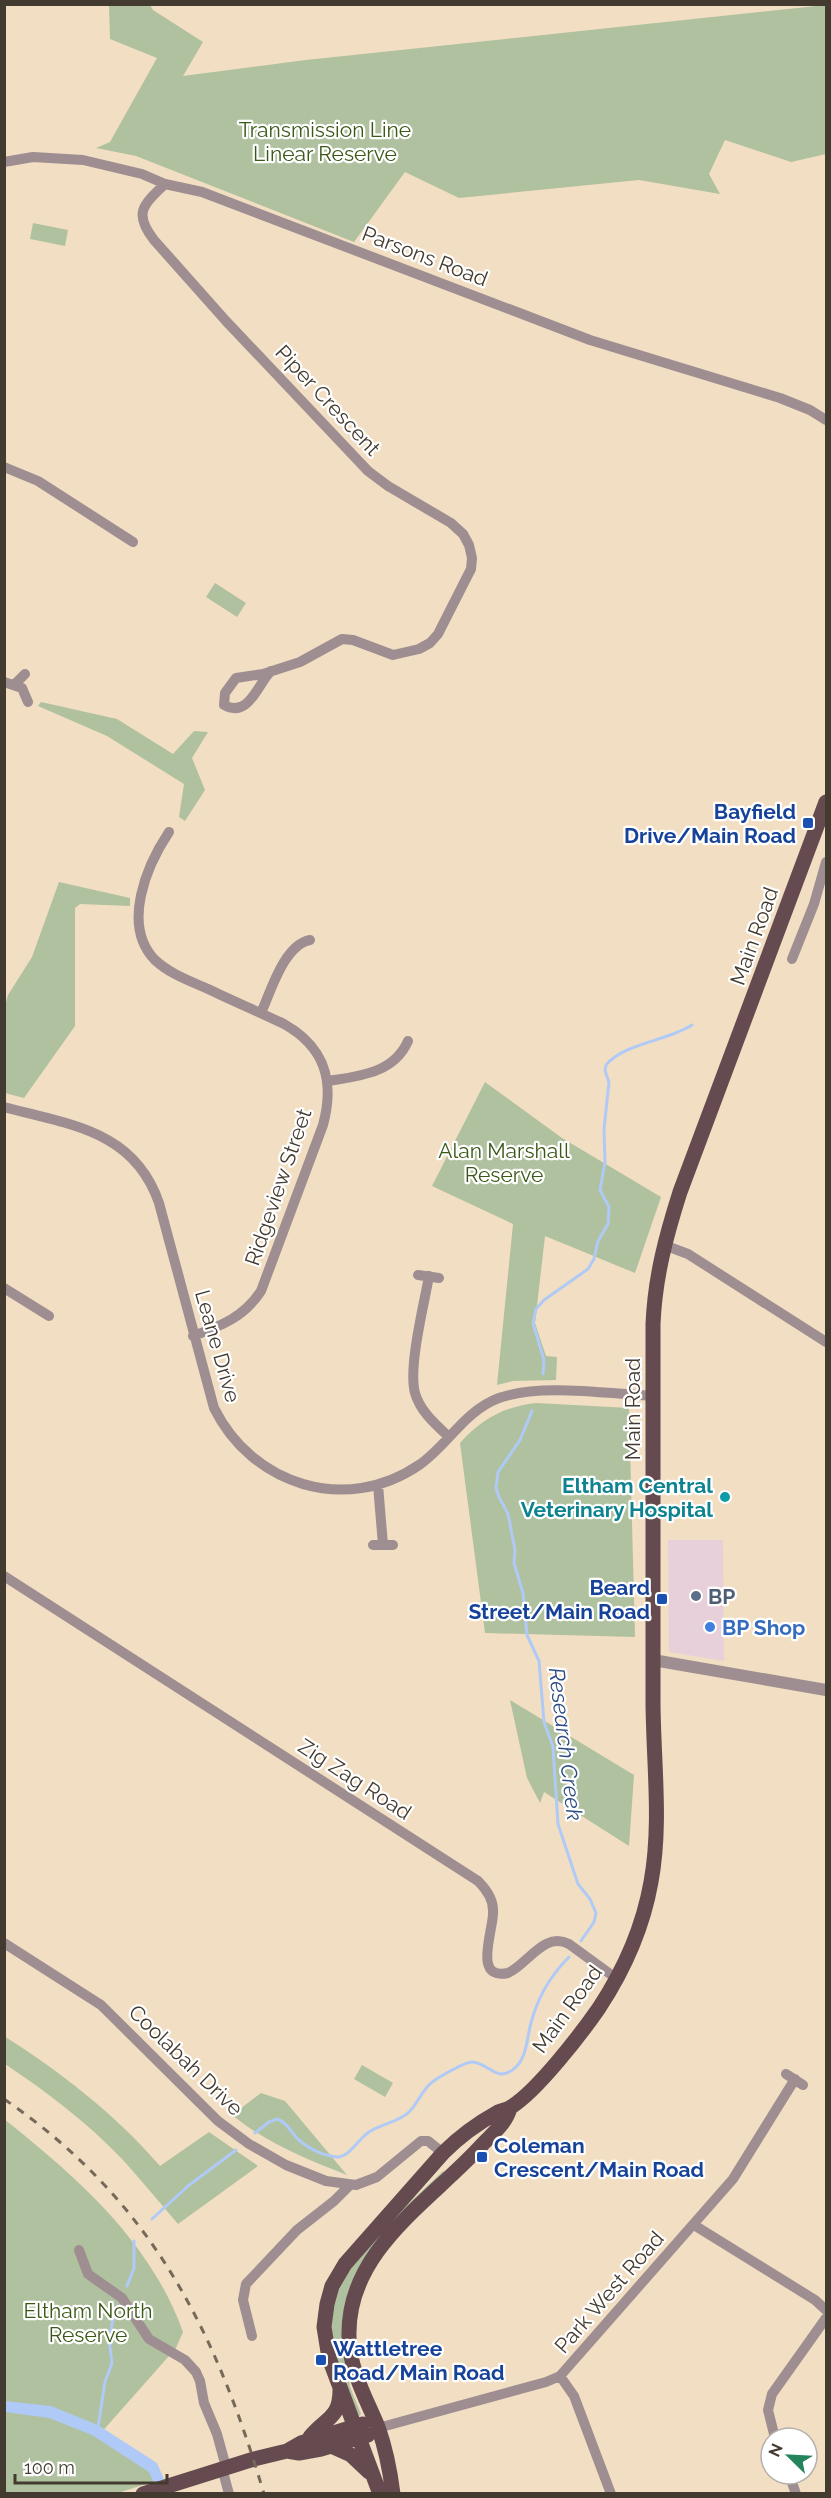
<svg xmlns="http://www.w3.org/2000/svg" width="831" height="2498" viewBox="0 0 831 2498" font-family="Raleway,sans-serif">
	<rect width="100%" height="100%" fill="#f2dec2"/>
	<!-- commercial -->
	<path fill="#e8d0da" d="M 668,1540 L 723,1540 L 724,1661 L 669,1652 Z"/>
	<!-- green -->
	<path fill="#afc19f" d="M 109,5 L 150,5 L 153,10 L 203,42 L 183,76 L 306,60 L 826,5 L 826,154 L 791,162 L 725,140 L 709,174 L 720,194 L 639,180 L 459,198 L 405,172 L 354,242 L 136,156 L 96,148 L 110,142 L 157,58 L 110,39 Z
		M 33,223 L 68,230 L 65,246 L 30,239 Z
		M 215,583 L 246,603 L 237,617 L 206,597 Z
		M 41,702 L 117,719 L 173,754 L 194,731 L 208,732 L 192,758 L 205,790 L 185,821 L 179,817 L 184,784 L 107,736 L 38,706 Z
		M 59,882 L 130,898 L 130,906 L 80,904 L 75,908 L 75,1026 L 24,1098 L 5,1093 L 5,1006 L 8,995 L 32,957 Z
		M 485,1082 L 562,1138 L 661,1197 L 635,1273 L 545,1236 L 535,1323 L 546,1356 L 557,1357 L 556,1380 L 513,1381 L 497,1385 L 513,1224 L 432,1186 Z
		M 536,1403 L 629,1408 L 635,1637 L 485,1633 L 460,1443 C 482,1419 503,1407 536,1403 Z
		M 510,1700 L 634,1775 L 629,1846 L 544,1792 L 540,1803 L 527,1778 Z
		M 4,2036 C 62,2073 115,2114 160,2166 L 209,2132 L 258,2166 L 178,2224 C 160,2203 142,2181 123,2160 C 88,2123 47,2092 5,2064 Z
		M 362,2065 L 393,2083 L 385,2097 L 354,2079 Z
		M 261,2093 L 285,2101 L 347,2175 C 305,2159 267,2143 232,2115 Z
		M 4,2119 C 77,2177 151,2242 183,2332 L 176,2348 L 99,2435 L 149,2464 L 158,2480 L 118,2493 L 5,2493 Z
		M 443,2171 L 444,2172 L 379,2239 L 345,2350 L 350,2387 L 361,2414 L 358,2417 L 336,2360 L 330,2329 L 334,2298 L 346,2273 L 407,2205 Z"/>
	<!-- water -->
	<path fill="#b0caf7" d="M 4,2401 L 51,2406 L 98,2425 L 157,2463 L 170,2493 L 158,2493 L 149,2472 L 92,2435 L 49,2418 L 5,2412 Z"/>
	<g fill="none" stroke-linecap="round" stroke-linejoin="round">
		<!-- stream -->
		<path stroke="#b0caf7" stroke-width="3" d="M 543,1374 L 544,1360 L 533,1323 L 536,1309 L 544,1300 L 588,1269 L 594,1259 L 598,1241 L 608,1224 L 609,1207 L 600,1190 L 605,1162 L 604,1129 L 609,1082 L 605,1071 L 606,1065 C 625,1043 667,1041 692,1025
			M 532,1411 L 520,1440 L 498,1472 L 496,1488 L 499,1497 L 508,1514 L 515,1550 L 514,1563 L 523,1593 L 527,1635 L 539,1661 L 544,1722 L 553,1747 L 558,1824 L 578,1884 L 590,1899 L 596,1913 L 594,1922 L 581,1941
			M 255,2133 L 269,2122 L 277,2119 C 286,2122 290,2130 296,2137 C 305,2147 323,2156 337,2157 C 350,2157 358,2139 369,2132 C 381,2124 399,2122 409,2112 C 419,2102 422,2088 435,2080 C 441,2076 465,2062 472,2062 C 489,2062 497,2086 517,2066 C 527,2055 527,2037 531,2023 C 538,1996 550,1976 569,1957
			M 152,2219 L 188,2186 L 236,2150
			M 127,2286 L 134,2268 L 134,2241
			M 98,2427 L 105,2382 L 112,2363 L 109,2339 L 114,2315"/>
		<!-- minor -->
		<path stroke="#9e8e91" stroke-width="10" d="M 4,162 L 33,157 L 83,160 L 142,174 L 165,184 L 202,192 L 590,340 L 780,398 L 810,410 L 826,420
			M 165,184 C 143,205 133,213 154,240 L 226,321 L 368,471 L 388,486 L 451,523 L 463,534 L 469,545 L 472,558 L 471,569 L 438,634 L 430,643 L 419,649 L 393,655 L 353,640 L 342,639 L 300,662 L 263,674 L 236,678 L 225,693 L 224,705 C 249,719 258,683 271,671
			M 4,467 L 38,481 L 133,542
			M 4,682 L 22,688 L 28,702
			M 15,684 L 25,674
			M 169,832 C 147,865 121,925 155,960 C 170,974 190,981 208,989 C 233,1001 259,1012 284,1024 C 325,1047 335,1081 323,1125 L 261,1291 C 244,1317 221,1326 193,1336
			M 792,959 L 814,904 L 826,862
			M 261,1013 C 271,991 284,945 310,940
			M 328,1081 C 360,1076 394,1073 408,1041
			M 4,1107 C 70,1125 134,1130 159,1203 L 214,1408 C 252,1485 346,1515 419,1465 C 448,1445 464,1411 499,1398 C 541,1383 608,1394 653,1396
			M 664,1245 L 688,1254 L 826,1342
			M 418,1275 L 439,1278
			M 429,1276 C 424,1305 408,1367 415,1393 C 420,1411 435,1424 449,1437
			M 4,1288 L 49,1316
			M 378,1485 L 383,1545
			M 373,1545 L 393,1545
			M 4,1576 L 478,1881 C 486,1889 493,1898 493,1910 C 495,1927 471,1981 508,1973 C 528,1964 544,1931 569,1944 L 617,1979
			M 4,1943 L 101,2005 L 218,2121 L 249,2144 L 286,2165 L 326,2181 L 356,2185 L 377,2177 L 421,2141 L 428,2141 L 443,2153
			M 786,2074 L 803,2085
			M 694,2225 L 815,2300 L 826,2310
			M 79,2250 L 88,2274 L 122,2298 L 149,2339 L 185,2360 L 196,2372 L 200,2381 L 204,2403 L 217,2434 L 226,2467
			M 252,2336 L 243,2300 L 246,2284 L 297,2230 L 334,2201 L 349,2186
			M 560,2376 L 574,2396 L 611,2494
			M 378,2428 L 546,2382 L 560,2376 L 733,2179 L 795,2079
			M 775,2438 L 768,2410 L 772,2394 L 826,2318
			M 222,2468 L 229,2494
			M 789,2474 L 796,2494"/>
		<!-- tertiary -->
		<path stroke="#9e8e91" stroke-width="12" d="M 653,1660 L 826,1690"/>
		<!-- primary -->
		<path stroke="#654b50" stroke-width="15" d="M 310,2437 C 325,2418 340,2419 340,2390
			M 331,2446 L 351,2455 L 369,2472
			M 287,2451 L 301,2443 L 363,2424
			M 143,2494 L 254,2459 L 287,2451 L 299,2453 L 321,2449 L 368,2435
			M 380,2494 L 329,2358 L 324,2327 L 327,2304 L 332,2286 L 345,2264 L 443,2153 C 459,2137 478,2123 498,2112 C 502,2110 507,2110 511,2107 C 537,2091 581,2034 599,2008 C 624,1970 643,1927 651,1882 C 662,1822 653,1760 653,1699 C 653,1574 653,1449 653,1324 C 655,1277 666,1236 680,1192 L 826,802
			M 393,2494 C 390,2470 386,2449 378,2427 C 366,2398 349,2369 349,2336 C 347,2251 428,2203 480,2147 C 491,2135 506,2124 510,2108"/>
		<!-- rail -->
		<path stroke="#756a5a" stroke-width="3" stroke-dasharray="8 8" stroke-linecap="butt" d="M 4,2099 C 150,2199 215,2328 264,2494"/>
	</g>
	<!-- markers -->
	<g fill="#1a4fb4" stroke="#fff" stroke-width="2">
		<rect x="802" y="817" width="12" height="12" rx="3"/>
		<rect x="656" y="1593" width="12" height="12" rx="3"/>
		<rect x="476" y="2151" width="12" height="12" rx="3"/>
		<rect x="315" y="2354" width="12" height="12" rx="3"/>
	</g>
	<circle fill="#0f9aa8" stroke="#fff" stroke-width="2" cx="725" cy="1497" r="6"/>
	<circle fill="#5c6f8a" stroke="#fff" stroke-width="2" cx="696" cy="1596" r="6"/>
	<circle fill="#3f7fe0" stroke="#fff" stroke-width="2" cx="710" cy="1627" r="6"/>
	<g text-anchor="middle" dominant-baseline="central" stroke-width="4.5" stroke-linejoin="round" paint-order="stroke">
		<!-- park labels -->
		<g font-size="21" fill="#3a5816" stroke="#fff">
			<text x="325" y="129">Transmission Line<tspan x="325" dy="24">Linear Reserve</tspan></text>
			<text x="504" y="1150">Alan Marshall<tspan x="504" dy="24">Reserve</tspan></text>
			<text x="88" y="2310">Eltham North<tspan x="88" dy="24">Reserve</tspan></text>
		</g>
		<!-- street labels -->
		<g font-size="21" fill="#433b30" stroke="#fff">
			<text transform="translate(425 256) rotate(21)">Parsons Road</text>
			<text transform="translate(328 400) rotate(47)">Piper Crescent</text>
			<text transform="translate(754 936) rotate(-70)">Main Road</text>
			<text transform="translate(278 1187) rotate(-71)">Ridgeview Street</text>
			<text transform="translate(218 1346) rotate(74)">Leane Drive</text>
			<text transform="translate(632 1409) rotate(-90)">Main Road</text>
			<text transform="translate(355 1779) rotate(33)">Zig Zag Road</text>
			<text transform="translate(567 2009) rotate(-54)">Main Road</text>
			<text transform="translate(186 2060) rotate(44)">Coolabah Drive</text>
			<text transform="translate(609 2292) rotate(-49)">Park West Road</text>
		</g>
		<!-- transit labels -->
		<g font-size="21" font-weight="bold" fill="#164399" stroke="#fff" text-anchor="end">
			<text x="796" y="811">Bayfield<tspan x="796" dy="24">Drive/Main Road</tspan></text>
			<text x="650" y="1587">Beard<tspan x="650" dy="24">Street/Main Road</tspan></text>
			<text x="494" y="2145" text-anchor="start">Coleman<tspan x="494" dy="24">Crescent/Main Road</tspan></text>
			<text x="333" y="2348" text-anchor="start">Wattletree<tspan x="333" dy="24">Road/Main Road</tspan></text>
		</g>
		<!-- culture labels -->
		<g font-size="21" font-weight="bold" fill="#0d838f" stroke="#fff" text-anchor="end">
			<text x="713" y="1485">Eltham Central<tspan x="713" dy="24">Veterinary Hospital</tspan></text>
		</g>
		<!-- service labels -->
		<g font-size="21" font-weight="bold" fill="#4e5e75" stroke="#fff" text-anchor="start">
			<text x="708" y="1596">BP</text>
		</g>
		<!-- shop labels -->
		<g font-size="21" font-weight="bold" fill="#366cbe" stroke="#fff" text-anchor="start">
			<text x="722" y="1627">BP Shop</text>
		</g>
		<!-- water labels -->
		<g font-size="22" font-style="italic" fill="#2b4b82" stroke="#fff">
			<text transform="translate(566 1744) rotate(83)">Research Creek</text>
		</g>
	</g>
	<!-- border -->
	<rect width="831" height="2498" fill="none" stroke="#433b30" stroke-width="12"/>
	<!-- north arrow -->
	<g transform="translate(789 2456) rotate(294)"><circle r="28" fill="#ffffff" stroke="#b4b1ac" stroke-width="1.5"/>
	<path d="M0-4.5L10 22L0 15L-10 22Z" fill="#23845d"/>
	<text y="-9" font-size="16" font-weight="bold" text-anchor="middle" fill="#433b30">N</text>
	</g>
	<!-- scale -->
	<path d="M15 2474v9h152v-9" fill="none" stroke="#433b30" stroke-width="3"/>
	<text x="24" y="2474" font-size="18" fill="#433b30" stroke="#ffffff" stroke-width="4.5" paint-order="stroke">100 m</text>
</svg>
